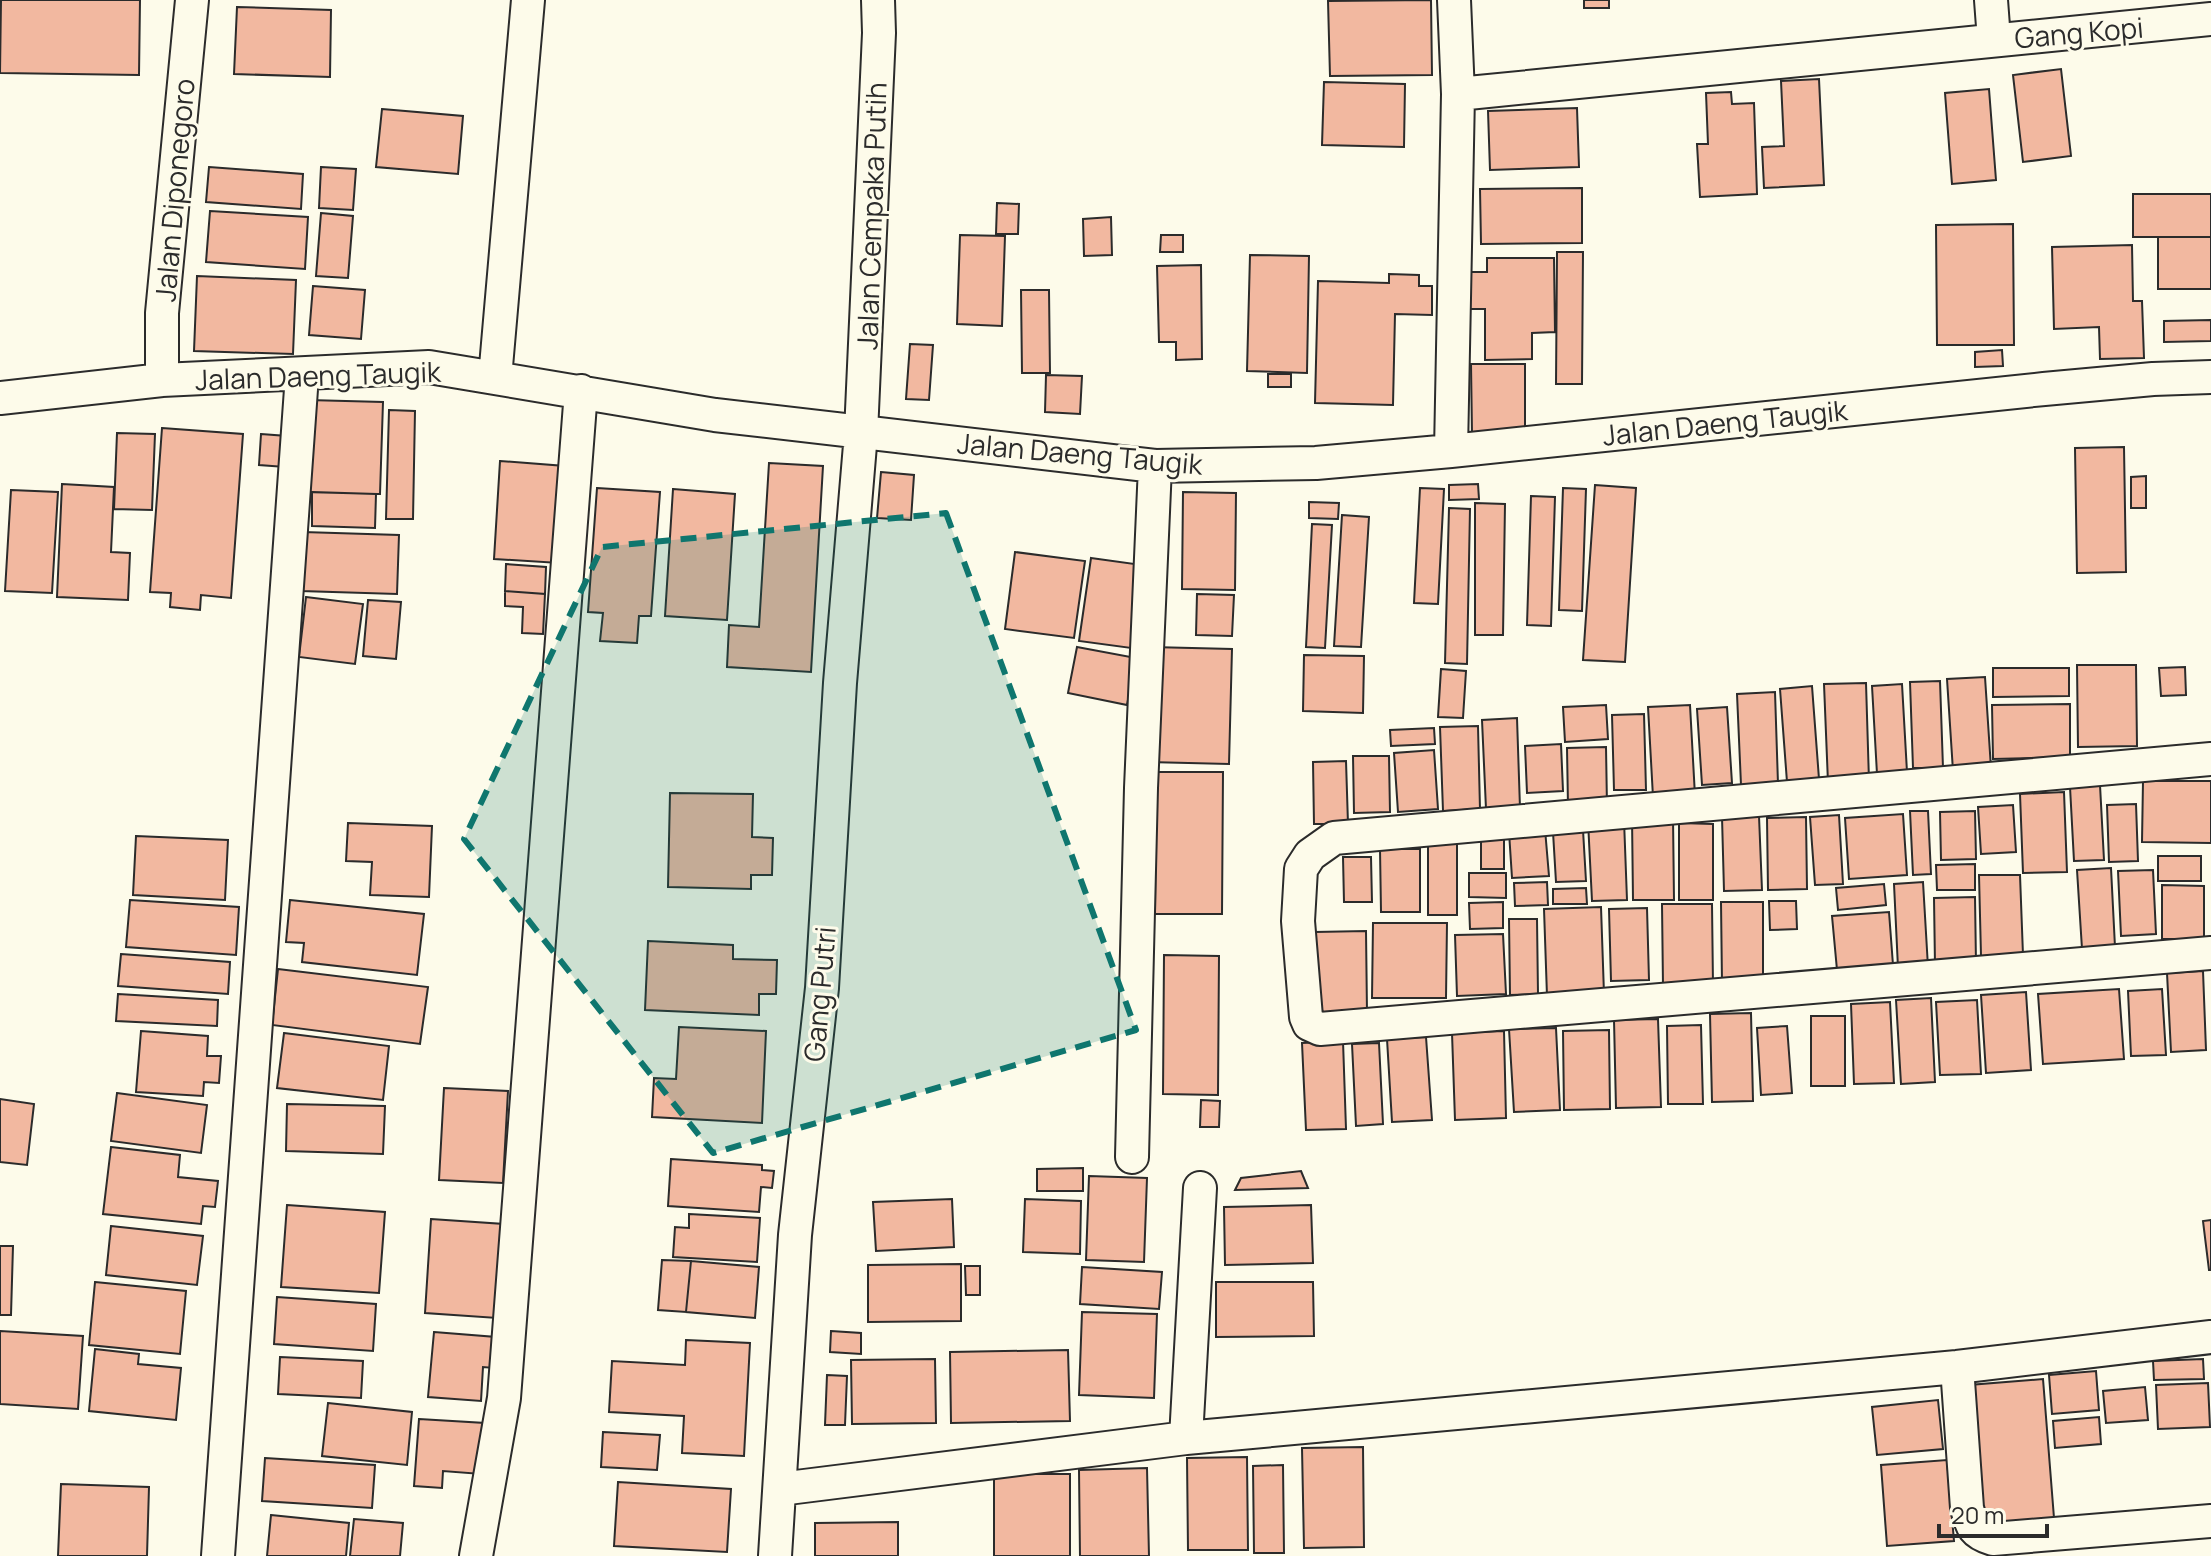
<svg xmlns="http://www.w3.org/2000/svg" width="2211" height="1556" viewBox="0 0 2211 1556" font-family="Manrope,sans-serif">
	<rect width="100%" height="100%" fill="#fdfbea"/>
	<!-- building -->
	<path fill="#f2b8a0" stroke="#2b2b2b" stroke-width="2" d="M 1,0 L 140,0 L 139,75 L 0,73 Z
		M 1431,0 L 1432,75 L 1330,76 L 1328,1 Z
		M 1584,0 L 1609,0 L 1609,8 L 1584,8 Z
		M 237,7 L 331,10 L 330,77 L 234,74 Z
		M 2061,69 L 2071,156 L 2023,162 L 2013,75 Z
		M 1819,79 L 1824,185 L 1764,188 L 1762,147 L 1784,146 L 1781,81 Z
		M 1324,82 L 1405,84 L 1404,147 L 1322,145 Z
		M 1989,89 L 1996,180 L 1952,184 L 1945,93 Z
		M 1731,92 L 1732,104 L 1754,103 L 1757,194 L 1700,197 L 1697,144 L 1708,144 L 1706,93 Z
		M 1577,108 L 1579,167 L 1490,170 L 1488,111 Z
		M 382,109 L 463,116 L 458,174 L 376,167 Z
		M 209,167 L 303,174 L 301,209 L 206,202 Z
		M 321,167 L 356,169 L 353,210 L 319,208 Z
		M 1582,188 L 1582,243 L 1481,244 L 1480,189 Z
		M 2133,194 L 2211,194 L 2211,237 L 2133,237 Z
		M 997,203 L 1019,204 L 1018,234 L 996,234 Z
		M 210,211 L 308,217 L 305,269 L 206,262 Z
		M 321,213 L 353,216 L 348,278 L 316,276 Z
		M 1111,217 L 1112,255 L 1084,256 L 1083,219 Z
		M 2013,224 L 2014,345 L 1937,345 L 1936,225 Z
		M 960,235 L 1005,236 L 1002,326 L 957,324 Z
		M 1161,235 L 1183,235 L 1183,252 L 1160,252 Z
		M 2158,237 L 2211,237 L 2211,289 L 2158,289 Z
		M 2132,245 L 2133,301 L 2142,301 L 2144,358 L 2100,359 L 2099,327 L 2054,329 L 2052,247 Z
		M 1557,252 L 1583,252 L 1582,384 L 1556,384 Z
		M 1250,255 L 1309,256 L 1307,373 L 1247,371 Z
		M 1487,258 L 1554,258 L 1555,332 L 1532,333 L 1532,359 L 1485,360 L 1485,309 L 1470,309 L 1470,272 L 1487,272 Z
		M 1201,265 L 1202,359 L 1176,360 L 1176,342 L 1159,342 L 1157,266 Z
		M 1389,274 L 1419,275 L 1419,286 L 1432,286 L 1432,315 L 1395,314 L 1393,405 L 1315,403 L 1318,281 L 1389,283 Z
		M 197,276 L 296,280 L 293,354 L 194,351 Z
		M 313,286 L 365,290 L 361,339 L 309,335 Z
		M 1021,290 L 1049,290 L 1050,373 L 1022,373 Z
		M 2211,320 L 2211,341 L 2164,342 L 2164,321 Z
		M 910,344 L 933,345 L 929,400 L 906,399 Z
		M 2002,350 L 2003,366 L 1975,367 L 1975,352 Z
		M 1471,364 L 1525,364 L 1525,433 L 1472,434 Z
		M 1268,374 L 1291,374 L 1291,387 L 1268,387 Z
		M 1046,375 L 1082,376 L 1080,414 L 1045,412 Z
		M 308,400 L 383,402 L 380,494 L 305,492 Z
		M 389,410 L 415,411 L 413,519 L 386,519 Z
		M 162,428 L 243,434 L 231,598 L 201,595 L 200,610 L 170,607 L 171,593 L 150,592 Z
		M 117,433 L 155,434 L 152,510 L 114,509 Z
		M 261,434 L 287,436 L 285,467 L 259,465 Z
		M 2124,447 L 2126,572 L 2077,573 L 2075,448 Z
		M 500,461 L 565,466 L 559,563 L 494,559 Z
		M 769,463 L 823,466 L 811,672 L 727,667 L 729,625 L 759,627 Z
		M 881,472 L 914,475 L 911,520 L 877,518 Z
		M 2146,476 L 2146,508 L 2131,508 L 2131,477 Z
		M 62,484 L 114,487 L 111,552 L 130,553 L 128,600 L 57,597 Z
		M 1478,484 L 1479,499 L 1449,500 L 1449,485 Z
		M 1595,485 L 1636,488 L 1625,662 L 1583,660 Z
		M 597,488 L 660,492 L 651,616 L 639,616 L 637,643 L 600,641 L 603,613 L 588,612 Z
		M 1420,488 L 1444,489 L 1438,604 L 1414,603 Z
		M 1563,488 L 1586,489 L 1582,611 L 1559,610 Z
		M 673,489 L 735,494 L 727,620 L 665,616 Z
		M 11,490 L 58,492 L 52,593 L 5,591 Z
		M 312,492 L 376,494 L 375,528 L 312,526 Z
		M 1183,492 L 1236,493 L 1235,590 L 1182,589 Z
		M 1531,496 L 1555,497 L 1551,626 L 1527,625 Z
		M 1309,502 L 1339,503 L 1338,519 L 1309,518 Z
		M 1475,503 L 1505,504 L 1503,635 L 1475,635 Z
		M 1449,508 L 1470,509 L 1467,664 L 1445,663 Z
		M 1342,515 L 1369,517 L 1361,647 L 1334,646 Z
		M 1312,524 L 1332,525 L 1325,648 L 1306,647 Z
		M 303,532 L 399,535 L 397,594 L 301,591 Z
		M 1015,552 L 1085,561 L 1074,638 L 1005,629 Z
		M 1091,558 L 1142,565 L 1131,648 L 1079,641 Z
		M 506,564 L 546,567 L 545,594 L 505,591 Z
		M 505,591 L 545,594 L 543,634 L 522,633 L 523,607 L 505,606 Z
		M 1197,594 L 1234,595 L 1232,636 L 1196,635 Z
		M 306,597 L 363,604 L 355,664 L 299,657 Z
		M 368,600 L 401,602 L 396,659 L 363,656 Z
		M 1077,647 L 1136,658 L 1127,705 L 1068,693 Z
		M 1151,647 L 1232,649 L 1229,764 L 1148,762 Z
		M 1304,655 L 1364,656 L 1363,713 L 1303,711 Z
		M 2077,665 L 2136,665 L 2137,746 L 2078,747 Z
		M 2185,667 L 2186,695 L 2161,696 L 2159,668 Z
		M 1993,668 L 2069,668 L 2069,696 L 1993,697 Z
		M 1441,669 L 1466,671 L 1463,718 L 1438,717 Z
		M 1985,677 L 1991,768 L 1953,771 L 1947,679 Z
		M 1940,681 L 1943,768 L 1913,768 L 1910,682 Z
		M 1866,683 L 1869,781 L 1828,783 L 1824,684 Z
		M 1902,684 L 1907,772 L 1877,774 L 1872,686 Z
		M 1812,686 L 1819,779 L 1787,782 L 1780,689 Z
		M 1775,692 L 1778,784 L 1741,785 L 1737,694 Z
		M 2070,704 L 2070,757 L 1993,759 L 1992,705 Z
		M 1606,705 L 1608,739 L 1565,742 L 1563,707 Z
		M 1690,705 L 1695,796 L 1653,797 L 1648,707 Z
		M 1727,707 L 1732,783 L 1702,785 L 1697,709 Z
		M 1644,714 L 1646,790 L 1614,790 L 1612,715 Z
		M 1517,718 L 1520,808 L 1486,809 L 1482,720 Z
		M 1478,726 L 1480,809 L 1443,811 L 1440,727 Z
		M 1434,728 L 1435,744 L 1391,746 L 1390,730 Z
		M 1561,744 L 1563,791 L 1527,793 L 1525,746 Z
		M 1606,747 L 1607,806 L 1568,806 L 1567,748 Z
		M 1434,750 L 1438,809 L 1398,812 L 1394,753 Z
		M 1353,756 L 1389,756 L 1390,812 L 1354,813 Z
		M 1346,761 L 1348,824 L 1314,824 L 1313,762 Z
		M 1156,772 L 1223,772 L 1222,914 L 1155,914 Z
		M 2143,781 L 2211,781 L 2211,843 L 2142,842 Z
		M 2100,785 L 2104,860 L 2074,861 L 2070,787 Z
		M 2064,792 L 2067,872 L 2023,873 L 2020,794 Z
		M 670,793 L 753,794 L 752,837 L 773,838 L 772,875 L 751,875 L 751,889 L 668,887 Z
		M 2136,804 L 2138,861 L 2109,862 L 2107,805 Z
		M 2013,805 L 2016,852 L 1981,854 L 1978,807 Z
		M 1910,811 L 1928,811 L 1931,874 L 1913,875 Z
		M 1975,811 L 1976,859 L 1941,860 L 1940,812 Z
		M 1903,814 L 1907,875 L 1849,879 L 1845,818 Z
		M 1839,815 L 1843,884 L 1815,885 L 1810,817 Z
		M 1759,816 L 1762,890 L 1724,891 L 1722,817 Z
		M 1632,817 L 1673,817 L 1674,900 L 1633,900 Z
		M 1806,817 L 1807,889 L 1768,890 L 1767,818 Z
		M 1624,820 L 1627,900 L 1592,901 L 1588,821 Z
		M 348,823 L 432,826 L 429,897 L 370,895 L 372,862 L 346,861 Z
		M 1679,823 L 1713,824 L 1713,900 L 1679,900 Z
		M 1545,829 L 1549,876 L 1512,878 L 1509,832 Z
		M 1583,830 L 1586,881 L 1556,882 L 1553,832 Z
		M 136,836 L 228,840 L 225,900 L 133,895 Z
		M 1481,839 L 1504,839 L 1504,869 L 1481,869 Z
		M 1428,842 L 1457,842 L 1457,915 L 1428,915 Z
		M 1380,849 L 1420,849 L 1420,912 L 1381,912 Z
		M 2158,856 L 2201,856 L 2201,881 L 2158,881 Z
		M 1343,857 L 1371,857 L 1372,902 L 1344,902 Z
		M 1975,864 L 1975,890 L 1937,890 L 1936,865 Z
		M 2111,868 L 2115,947 L 2082,949 L 2077,870 Z
		M 2153,870 L 2156,934 L 2121,936 L 2118,871 Z
		M 1469,873 L 1506,873 L 1506,898 L 1469,897 Z
		M 1979,875 L 2020,875 L 2023,955 L 1981,956 Z
		M 1547,882 L 1548,905 L 1515,906 L 1514,883 Z
		M 1923,882 L 1928,967 L 1898,968 L 1894,884 Z
		M 1884,884 L 1886,905 L 1838,910 L 1836,888 Z
		M 2162,885 L 2204,886 L 2204,939 L 2162,939 Z
		M 1586,888 L 1587,904 L 1553,904 L 1553,889 Z
		M 1975,897 L 1976,964 L 1935,965 L 1934,898 Z
		M 130,900 L 239,907 L 236,955 L 126,947 Z
		M 290,900 L 424,914 L 417,975 L 302,962 L 304,943 L 286,942 Z
		M 1769,901 L 1796,901 L 1797,929 L 1770,930 Z
		M 1503,902 L 1503,928 L 1470,929 L 1469,903 Z
		M 1721,902 L 1763,902 L 1763,984 L 1722,984 Z
		M 1662,904 L 1712,904 L 1713,985 L 1663,986 Z
		M 1601,907 L 1604,994 L 1547,996 L 1544,909 Z
		M 1647,908 L 1649,980 L 1611,981 L 1609,909 Z
		M 1889,912 L 1893,965 L 1837,970 L 1832,916 Z
		M 1509,919 L 1537,919 L 1538,994 L 1510,995 Z
		M 1373,923 L 1447,923 L 1446,998 L 1372,998 Z
		M 1366,931 L 1367,1013 L 1317,1014 L 1315,932 Z
		M 1503,934 L 1506,994 L 1457,996 L 1455,935 Z
		M 648,941 L 733,945 L 733,959 L 777,960 L 776,994 L 759,994 L 759,1015 L 645,1010 Z
		M 121,954 L 230,962 L 228,994 L 118,986 Z
		M 1164,955 L 1219,956 L 1218,1095 L 1163,1094 Z
		M 278,969 L 428,987 L 420,1044 L 272,1025 Z
		M 2203,971 L 2206,1050 L 2171,1052 L 2167,973 Z
		M 2119,989 L 2124,1059 L 2043,1064 L 2038,994 Z
		M 2162,989 L 2166,1055 L 2131,1056 L 2128,991 Z
		M 2026,992 L 2031,1070 L 1986,1073 L 1981,995 Z
		M 118,994 L 218,1000 L 217,1026 L 116,1021 Z
		M 1931,998 L 1935,1082 L 1901,1084 L 1896,1000 Z
		M 1977,1000 L 1981,1074 L 1940,1075 L 1936,1002 Z
		M 1890,1002 L 1894,1083 L 1854,1084 L 1851,1004 Z
		M 1751,1013 L 1753,1101 L 1712,1102 L 1710,1014 Z
		M 1811,1016 L 1845,1016 L 1845,1086 L 1811,1086 Z
		M 1658,1019 L 1661,1107 L 1616,1108 L 1614,1020 Z
		M 1701,1025 L 1703,1104 L 1668,1104 L 1667,1026 Z
		M 1787,1026 L 1792,1093 L 1761,1095 L 1757,1028 Z
		M 679,1027 L 766,1031 L 762,1123 L 652,1117 L 654,1078 L 676,1079 Z
		M 1556,1028 L 1560,1110 L 1514,1112 L 1509,1029 Z
		M 1609,1030 L 1610,1109 L 1564,1110 L 1563,1031 Z
		M 141,1031 L 208,1036 L 207,1056 L 221,1056 L 219,1083 L 204,1082 L 203,1096 L 136,1092 Z
		M 1504,1031 L 1506,1118 L 1455,1120 L 1452,1033 Z
		M 284,1033 L 389,1046 L 383,1100 L 277,1088 Z
		M 1426,1037 L 1432,1120 L 1392,1122 L 1387,1039 Z
		M 1343,1041 L 1346,1129 L 1306,1130 L 1302,1043 Z
		M 1379,1043 L 1383,1124 L 1356,1126 L 1352,1044 Z
		M 444,1088 L 508,1091 L 503,1183 L 439,1180 Z
		M 117,1093 L 207,1105 L 201,1153 L 111,1141 Z
		M 0,1099 L 34,1104 L 27,1165 L 0,1162 Z
		M 1201,1100 L 1220,1101 L 1219,1127 L 1200,1127 Z
		M 287,1104 L 385,1106 L 383,1154 L 286,1151 Z
		M 111,1147 L 180,1155 L 178,1177 L 218,1181 L 215,1207 L 203,1206 L 201,1224 L 103,1214 Z
		M 671,1159 L 762,1165 L 762,1170 L 774,1171 L 772,1188 L 761,1187 L 759,1212 L 668,1206 Z
		M 1083,1168 L 1083,1191 L 1037,1191 L 1037,1169 Z
		M 1301,1171 L 1308,1188 L 1235,1190 L 1241,1178 Z
		M 1089,1176 L 1147,1178 L 1144,1262 L 1086,1260 Z
		M 952,1199 L 954,1247 L 876,1251 L 873,1202 Z
		M 1025,1199 L 1081,1201 L 1080,1254 L 1023,1252 Z
		M 287,1205 L 385,1212 L 379,1293 L 281,1287 Z
		M 1311,1205 L 1313,1263 L 1225,1265 L 1224,1207 Z
		M 689,1214 L 760,1218 L 757,1262 L 673,1257 L 675,1227 L 689,1228 Z
		M 431,1219 L 504,1224 L 497,1318 L 425,1313 Z
		M 2211,1220 L 2211,1270 L 2209,1270 L 2203,1221 Z
		M 111,1226 L 203,1236 L 197,1285 L 106,1275 Z
		M 0,1246 L 13,1246 L 11,1315 L 0,1315 Z
		M 662,1260 L 691,1261 L 686,1312 L 658,1310 Z
		M 691,1261 L 759,1267 L 755,1318 L 686,1312 Z
		M 961,1264 L 961,1321 L 868,1322 L 868,1265 Z
		M 965,1266 L 980,1266 L 980,1295 L 966,1295 Z
		M 1082,1267 L 1162,1272 L 1159,1309 L 1080,1304 Z
		M 95,1282 L 186,1291 L 180,1354 L 89,1345 Z
		M 1216,1282 L 1313,1282 L 1314,1336 L 1216,1337 Z
		M 277,1297 L 376,1304 L 373,1351 L 274,1344 Z
		M 1082,1312 L 1157,1314 L 1154,1398 L 1079,1395 Z
		M 0,1331 L 83,1336 L 78,1409 L 0,1404 Z
		M 831,1331 L 861,1333 L 861,1354 L 830,1352 Z
		M 434,1332 L 496,1337 L 494,1368 L 483,1367 L 481,1401 L 428,1397 Z
		M 686,1340 L 750,1343 L 744,1456 L 682,1453 L 684,1416 L 609,1412 L 612,1361 L 685,1365 Z
		M 95,1349 L 139,1354 L 138,1364 L 181,1368 L 176,1420 L 89,1411 Z
		M 1068,1350 L 1070,1421 L 951,1423 L 950,1352 Z
		M 280,1357 L 363,1361 L 361,1398 L 278,1394 Z
		M 935,1359 L 936,1423 L 852,1424 L 851,1360 Z
		M 2203,1359 L 2204,1379 L 2154,1380 L 2153,1361 Z
		M 2096,1371 L 2099,1410 L 2052,1414 L 2049,1375 Z
		M 827,1375 L 847,1376 L 845,1425 L 825,1425 Z
		M 2043,1379 L 2054,1518 L 1981,1524 L 1969,1385 Z
		M 2208,1383 L 2210,1427 L 2158,1429 L 2156,1385 Z
		M 2145,1387 L 2148,1420 L 2106,1423 L 2103,1391 Z
		M 1938,1400 L 1943,1449 L 1877,1455 L 1872,1407 Z
		M 328,1403 L 412,1412 L 407,1465 L 322,1456 Z
		M 2099,1417 L 2101,1444 L 2055,1448 L 2053,1421 Z
		M 419,1419 L 485,1423 L 481,1474 L 443,1471 L 442,1488 L 414,1486 Z
		M 603,1432 L 660,1435 L 657,1470 L 601,1467 Z
		M 1363,1447 L 1364,1547 L 1304,1548 L 1302,1448 Z
		M 1247,1457 L 1248,1550 L 1188,1550 L 1187,1458 Z
		M 265,1458 L 375,1465 L 372,1508 L 262,1501 Z
		M 1947,1460 L 1954,1541 L 1887,1546 L 1881,1465 Z
		M 1283,1465 L 1284,1553 L 1254,1553 L 1253,1466 Z
		M 1147,1468 L 1149,1556 L 1080,1556 L 1079,1470 Z
		M 994,1474 L 1070,1474 L 1070,1556 L 994,1556 Z
		M 618,1482 L 731,1489 L 727,1552 L 614,1546 Z
		M 61,1484 L 149,1487 L 147,1556 L 58,1556 Z
		M 271,1515 L 349,1523 L 346,1556 L 267,1556 Z
		M 354,1519 L 403,1523 L 400,1556 L 350,1556 Z
		M 898,1522 L 898,1556 L 815,1556 L 815,1523 Z"/>
	<g fill="none" stroke-linecap="round" stroke-linejoin="round">
		<!-- minor casing -->
		<g stroke="#2b2b2b" stroke-width="36">
			<path id="minor" d="M 1991,0 L 1994,40
				M 1458,94 L 2211,19
				M 495,378 L 528,0
				M 162,380 L 162,313 L 192,0
				M 0,398 L 162,380 L 429,367 L 715,415 L 1155,466 L 1316,463 L 1451,451 L 2044,389 L 2153,379 L 2211,377
				M 1451,451 L 1458,94 L 1454,0
				M 2211,759 L 1334,838 L 1310,855 L 1301,869 L 1298,921 L 1306,1017 L 1309,1024 L 1320,1029 L 2211,953
				M 1132,1157 L 1141,788 L 1155,466
				M 1957,1367 L 1967,1508 C 1972,1527 1973,1533 1993,1539 L 2211,1521
				M 1186,1438 L 1200,1188
				M 780,1489 L 1186,1438 L 1957,1367 L 2211,1337
				M 218,1556 L 302,375
				M 476,1556 L 504,1398 L 581,391
				M 775,1556 L 795,1235 L 822,988 L 840,683 L 861,433 L 879,33 L 878,0"/>
		</g>
		<!-- minor -->
		<use href="#minor" stroke="#fdfbea" stroke-width="32"/>
	</g>
	<!-- marked area -->
	<path fill="#0f766e" fill-opacity="0.2" stroke="#0f766e" stroke-width="6" stroke-dasharray="16 10" stroke-linejoin="round" d="M 946,513 L 1136,1030 L 713,1153 L 464,839 L 602,547 Z"/>
	<g text-anchor="middle" dominant-baseline="central" stroke-width="6" stroke-linejoin="round" paint-order="stroke">
		<!-- street labels -->
		<g font-size="28" fill="#2b2b2b" stroke="#fdfbea">
			<text transform="translate(2079 32) rotate(-5)">Gang Kopi</text>
			<text transform="translate(174 190) rotate(-85)">Jalan Diponegoro</text>
			<text transform="translate(871 216) rotate(-88)">Jalan Cempaka Putih</text>
			<text transform="translate(318 375) rotate(-2)">Jalan Daeng Taugik</text>
			<text transform="translate(1725 422) rotate(-6)">Jalan Daeng Taugik</text>
			<text transform="translate(1080 453) rotate(5)">Jalan Daeng Taugik</text>
			<text transform="translate(819 994) rotate(-85)">Gang Putri</text>
		</g>
	</g>
	<!-- scale -->
	<path d="M1939 1524v12h108v-12" fill="none" stroke="#2b2b2b" stroke-width="4"/>
	<text x="1951" y="1524" font-size="24" fill="#2b2b2b" stroke="#fdfbea" stroke-width="6" paint-order="stroke">20 m</text>
</svg>
